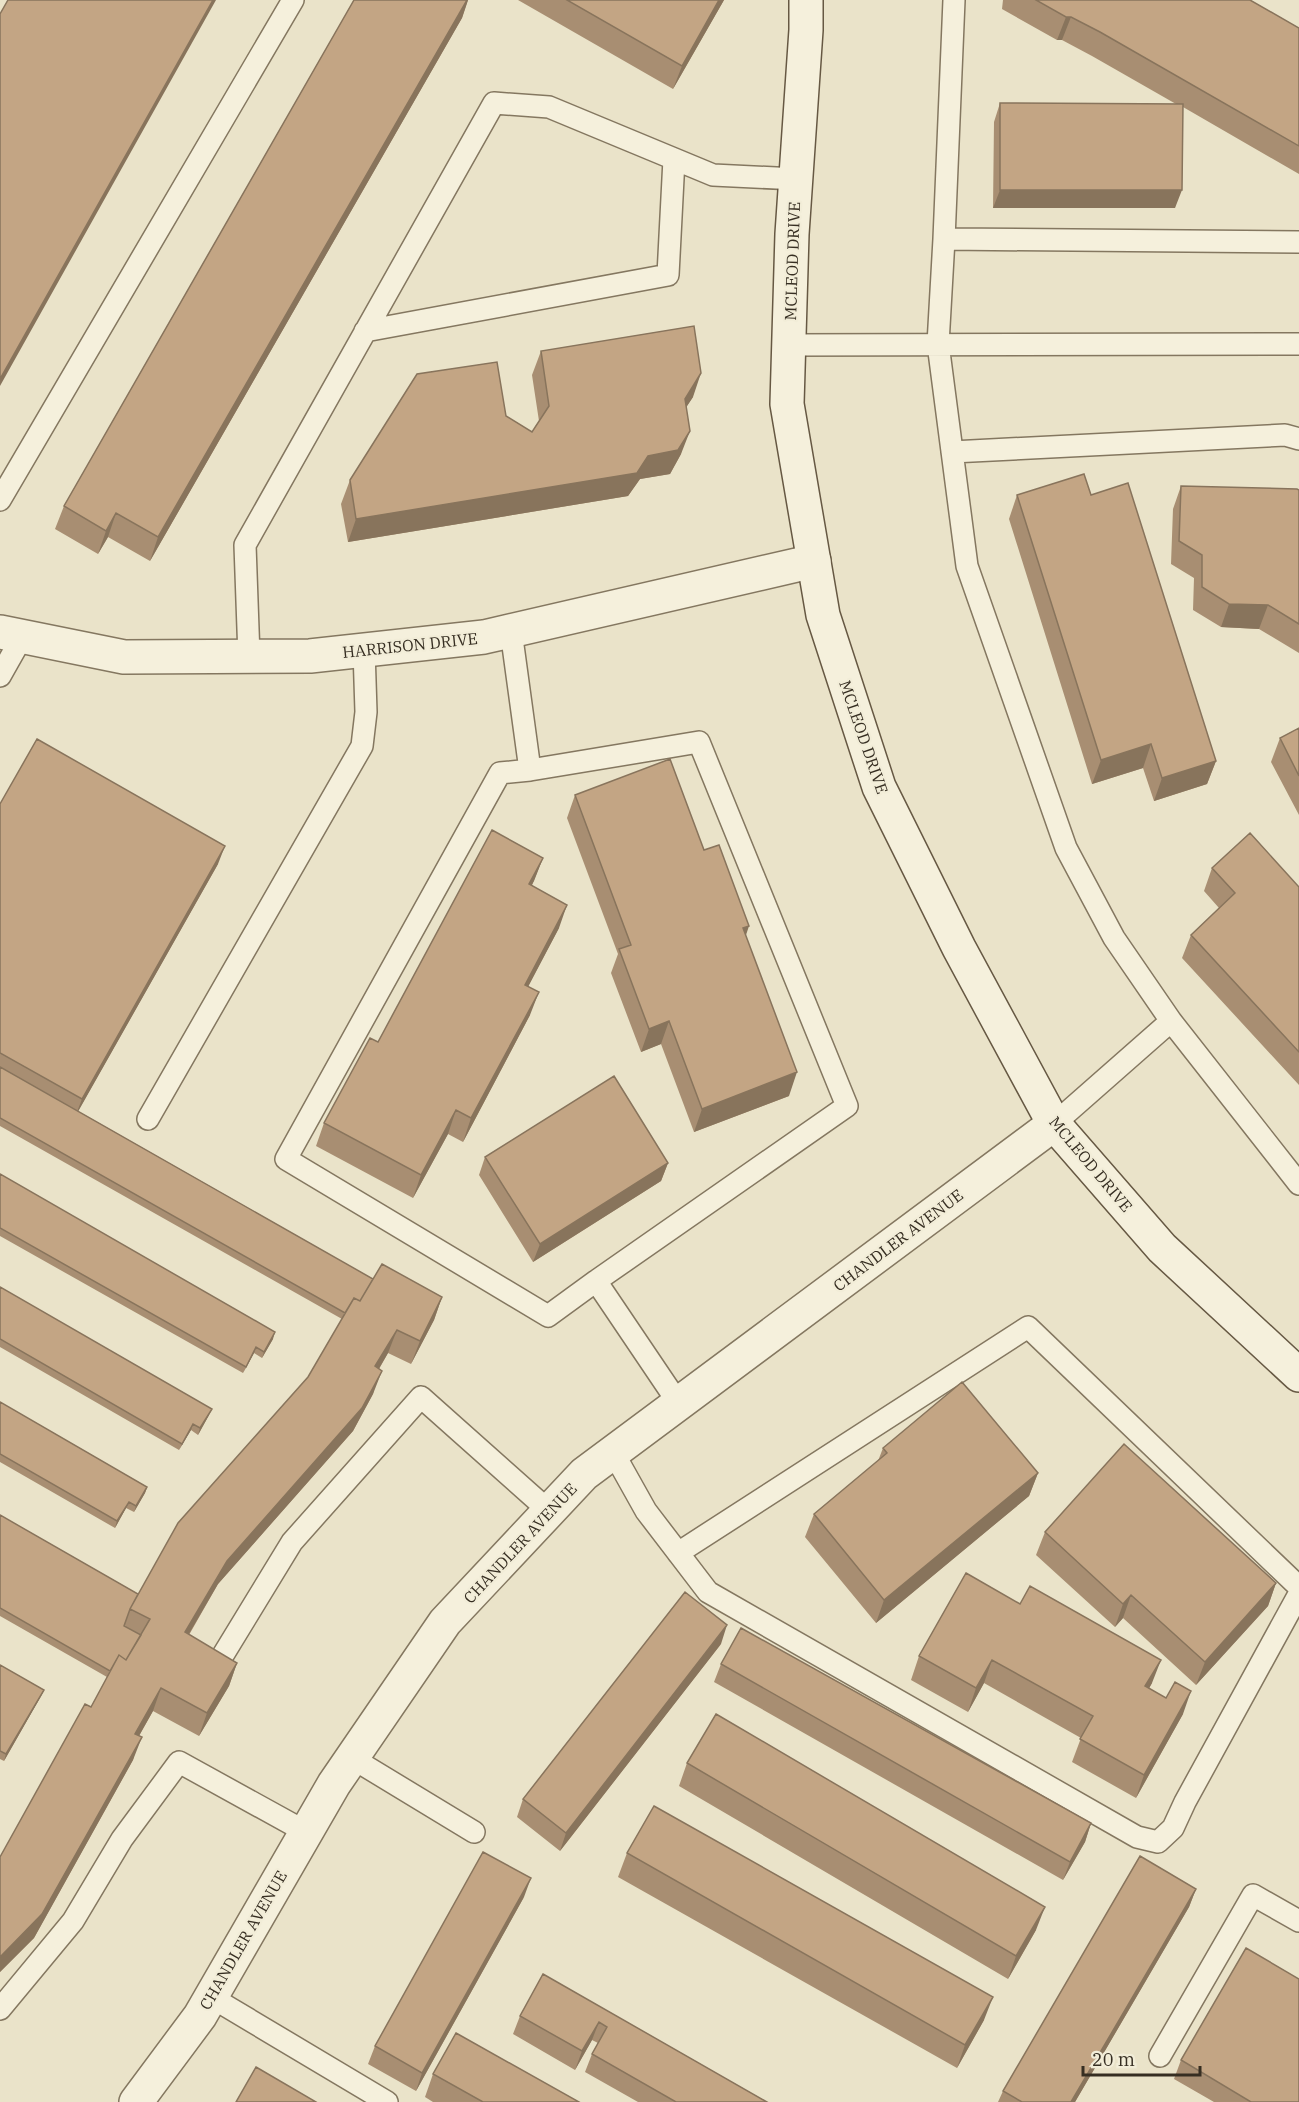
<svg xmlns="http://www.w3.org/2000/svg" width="1299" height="2102" viewBox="0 0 1299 2102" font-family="'IBM Plex Serif',serif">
	<rect width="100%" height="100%" fill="#eae3c9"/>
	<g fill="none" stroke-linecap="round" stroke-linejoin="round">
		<!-- lane casing -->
		<g stroke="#847760" stroke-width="24">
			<path id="lane" d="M 944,239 L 954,0
				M 365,331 L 668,275 L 674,159
				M 789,345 L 1299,344
				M 952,452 L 1285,435 L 1299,439
				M 0,500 L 293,0
				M 511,631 L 530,770 L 699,742 L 847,1106 L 596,1281 L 679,1404
				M 249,657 L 245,545 L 494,103 L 549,107 L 713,175 L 796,179
				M 0,676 L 22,637
				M 530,770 L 500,773 L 286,1159 L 548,1316 L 596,1281
				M 1171,1021 L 1299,1184
				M 148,1119 L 362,746 L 366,712 L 364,650
				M 1054,1124 L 1171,1021 L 1114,938 L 1066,848 L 967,566 L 938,344 L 944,239 L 1299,242
				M 613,1452 L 646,1511 L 708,1592 L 1137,1837 L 1158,1842 L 1173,1828 L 1185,1802 L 1299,1594
				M 678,1553 L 1028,1327 L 1299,1587
				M 220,1660 L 292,1542 L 421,1397 L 549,1511
				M 352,1758 L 474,1832
				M 211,1997 L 387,2102
				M 0,2009 L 73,1921 L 122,1839 L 179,1762 L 306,1832
				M 1160,2056 L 1253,1895 L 1299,1921"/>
		</g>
		<!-- street casing -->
		<g stroke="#847760" stroke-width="36">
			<path id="street" d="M 0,632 L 124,657 L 310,656 L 484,637 L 814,561
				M 136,2102 L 200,2016 L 334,1784 L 445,1622 L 584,1474 L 1054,1124"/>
		</g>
		<!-- secondary casing -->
		<g stroke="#665843" stroke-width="36">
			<path id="secondary" d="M 806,0 L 806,30 L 792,234 L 787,404 L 823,615 L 879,787 L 959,948 L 1054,1124 L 1162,1248 L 1299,1375"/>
		</g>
		<!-- lane -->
		<use href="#lane" stroke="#f5f0dc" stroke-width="21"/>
		<!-- street -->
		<use href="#street" stroke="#f5f0dc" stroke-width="33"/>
		<!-- secondary -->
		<use href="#secondary" stroke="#f5f0dc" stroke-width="33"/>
	</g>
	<!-- wall -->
	<path fill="#a88e72" d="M 354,0 L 468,0 L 462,18 L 150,561 L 108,537 L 98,554 L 55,529 L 64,506 Z
		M 518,0 L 724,0 L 673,89 Z
		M 1003,0 L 1250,0 L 1299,28 L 1299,174 L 1183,107 L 1175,208 L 993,208 L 994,122 L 1000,103 L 1176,104 L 1092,56 L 1062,40 L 1057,40 L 1002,9 Z
		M 541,351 L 693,397 L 686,407 L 681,454 L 670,474 L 640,479 L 628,496 L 348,542 L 341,504 L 350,480 L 506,416 L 532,432 L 539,421 L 532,375 Z
		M 1181,486 L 1299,490 L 1299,653 L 1259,629 L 1221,627 L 1193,610 L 1194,578 L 1171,564 L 1173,509 Z
		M 1017,495 L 1091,495 L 1216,761 L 1207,784 L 1154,801 L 1143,768 L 1092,784 L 1009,519 Z
		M 1299,728 L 1299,815 L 1271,762 L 1280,738 Z
		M 575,795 L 704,850 L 746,936 L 789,1096 L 694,1132 L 661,1044 L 641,1052 L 611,973 L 618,954 L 567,818 Z
		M 0,804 L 218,864 L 78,1111 L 373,1279 L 442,1297 L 434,1320 L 411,1364 L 388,1353 L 379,1369 L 373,1394 L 353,1431 L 218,1584 L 189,1635 L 237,1663 L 229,1686 L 199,1736 L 153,1711 L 139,1736 L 133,1760 L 34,1938 L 0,1972 L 0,1857 L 91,1707 L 107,1677 L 0,1616 L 0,1515 L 138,1594 L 308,1377 L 342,1319 L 0,1126 Z
		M 543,858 L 532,885 L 559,928 L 528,986 L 530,1015 L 463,1142 L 448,1134 L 413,1198 L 316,1146 L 324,1123 L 378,1042 Z
		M 1212,868 L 1299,887 L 1299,1085 L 1182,958 L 1191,935 L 1219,908 L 1204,891 Z
		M 485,1157 L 668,1163 L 661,1181 L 533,1262 L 479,1175 Z
		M 0,1174 L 273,1339 L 262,1358 L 254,1353 L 243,1373 L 0,1236 Z
		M 0,1287 L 209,1415 L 198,1435 L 191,1430 L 179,1450 L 0,1347 Z
		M 0,1402 L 147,1487 L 145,1493 L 134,1512 L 126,1508 L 115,1528 L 0,1462 Z
		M 883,1448 L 1038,1473 L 1029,1496 L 876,1623 L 805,1537 L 814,1514 L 878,1461 Z
		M 1045,1532 L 1276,1583 L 1268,1606 L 1196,1685 L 1123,1618 L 1115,1627 L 1036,1555 Z
		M 966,1573 L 1152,1683 L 1149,1688 L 1183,1714 L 1136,1798 L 1072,1762 L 1081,1738 L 984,1683 L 968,1712 L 911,1680 L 919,1656 Z
		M 721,1644 L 560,1851 L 517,1817 L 523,1799 Z
		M 721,1664 L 1091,1823 L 1085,1842 L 1063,1880 L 714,1682 Z
		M 0,1665 L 44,1690 L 41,1696 L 4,1761 L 0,1759 Z
		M 687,1763 L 1036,1930 L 1008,1979 L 679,1786 Z
		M 627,1853 L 984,2020 L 957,2068 L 618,1877 Z
		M 1196,1889 L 1189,1907 L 1075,2102 L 998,2102 L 1003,2091 Z
		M 524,1897 L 416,2091 L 368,2064 L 375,2046 Z
		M 543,1974 L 767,2102 L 638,2102 L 585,2072 L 592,2054 L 598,2043 L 592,2040 L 575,2070 L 513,2034 L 520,2016 Z
		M 1181,2060 L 1299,2102 L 1214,2102 L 1174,2079 Z
		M 433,2074 L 579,2102 L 433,2102 L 425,2097 Z"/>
	<!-- shaded-wall -->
	<path fill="#88745c" d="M 213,0 L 216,0 L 0,386 L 0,379 Z
		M 467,0 L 468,0 L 462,18 L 150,561 L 158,537 Z
		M 719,0 L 724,0 L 673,89 L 682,66 Z
		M 1066,17 L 1071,17 L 1062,40 L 1057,40 Z
		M 1000,190 L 1182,190 L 1175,208 L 993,208 Z
		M 701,373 L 693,397 L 676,423 L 685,399 Z
		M 690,431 L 681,454 L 670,474 L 640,479 L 628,496 L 348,542 L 356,519 L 648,456 Z
		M 116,513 L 108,537 L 98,554 L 106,531 Z
		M 1229,604 L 1268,605 L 1259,629 L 1221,627 Z
		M 1151,744 L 1143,768 L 1092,784 L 1101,760 Z
		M 1216,761 L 1207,784 L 1154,801 L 1162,778 Z
		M 225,846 L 218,864 L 75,1117 L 82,1099 Z
		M 543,858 L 534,881 L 520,907 L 529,884 Z
		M 567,905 L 559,928 L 517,1008 L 525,985 Z
		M 749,926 L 741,950 L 743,928 Z
		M 539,992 L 530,1015 L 463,1142 L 471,1118 Z
		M 669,1021 L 661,1044 L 641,1052 L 649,1029 Z
		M 797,1072 L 789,1096 L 694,1132 L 702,1109 Z
		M 456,1110 L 448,1134 L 413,1198 L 421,1175 Z
		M 668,1163 L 661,1181 L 533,1262 L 540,1244 Z
		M 442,1297 L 434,1320 L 411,1364 L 420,1341 Z
		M 397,1330 L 388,1353 L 367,1389 L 375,1366 Z
		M 275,1332 L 273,1339 L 262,1358 L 264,1352 Z
		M 256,1347 L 254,1353 L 243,1373 Z
		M 382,1371 L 373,1394 L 353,1431 L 218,1584 L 176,1656 L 185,1632 L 227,1561 Z
		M 212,1409 L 209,1415 L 198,1435 L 200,1428 Z
		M 193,1424 L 191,1430 L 179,1450 L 182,1444 Z
		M 1038,1473 L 1029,1496 L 876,1623 L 884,1600 Z
		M 147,1487 L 145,1493 L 134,1512 L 136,1506 Z
		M 129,1502 L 126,1508 L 115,1528 L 117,1521 Z
		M 1276,1583 L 1268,1606 L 1196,1685 L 1205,1662 Z
		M 1131,1595 L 1123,1618 L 1115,1627 L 1123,1604 Z
		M 727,1625 L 721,1644 L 560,1851 L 566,1833 Z
		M 992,1660 L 984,1683 L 968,1712 L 976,1688 Z
		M 1161,1660 L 1152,1683 L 1137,1710 L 1145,1686 Z
		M 237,1663 L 229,1686 L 199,1736 L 207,1713 Z
		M 161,1688 L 153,1711 L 127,1757 L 135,1734 Z
		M 44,1690 L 41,1696 L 4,1761 L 6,1754 Z
		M 1191,1691 L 1183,1714 L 1136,1798 L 1144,1775 Z
		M 142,1737 L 133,1760 L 34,1938 L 0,1972 L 0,1957 Z
		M 1091,1823 L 1085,1842 L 1063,1880 L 1070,1862 Z
		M 531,1878 L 524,1897 L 416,2091 L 422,2073 Z
		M 1196,1889 L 1189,1907 L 1075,2102 L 1071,2102 Z
		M 1045,1907 L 1036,1930 L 1008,1979 L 1016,1956 Z
		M 993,1997 L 984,2020 L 957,2068 L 965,2045 Z
		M 599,2022 L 592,2040 L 575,2070 L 582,2051 Z"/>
	<!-- building -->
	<path fill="#c3a584" stroke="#88745c" stroke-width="1.5" d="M 8,0 L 213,0 L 0,379 L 0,14 Z
		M 354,0 L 467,0 L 158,537 L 116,513 L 106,531 L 64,506 Z
		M 567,0 L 719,0 L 682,66 Z
		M 1036,0 L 1250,0 L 1299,28 L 1299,146 L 1100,32 L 1071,17 L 1066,17 Z
		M 1000,103 L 1183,104 L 1182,190 L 1000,190 Z
		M 694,326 L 701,373 L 685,399 L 690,431 L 678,450 L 648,456 L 637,473 L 356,519 L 350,480 L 417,374 L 497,362 L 506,416 L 532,432 L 549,406 L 541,351 Z
		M 1084,474 L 1091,495 L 1128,483 L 1216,761 L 1162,778 L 1151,744 L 1101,760 L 1017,495 Z
		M 1181,486 L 1297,489 L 1299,490 L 1299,624 L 1268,605 L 1229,604 L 1202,587 L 1202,555 L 1179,541 Z
		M 1299,728 L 1299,776 L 1280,738 Z
		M 37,739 L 225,846 L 82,1099 L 0,1053 L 0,804 Z
		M 670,759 L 704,850 L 719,845 L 749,926 L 743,928 L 797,1072 L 702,1109 L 669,1021 L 649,1029 L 619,949 L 631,945 L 575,795 Z
		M 492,830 L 543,858 L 529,884 L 567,905 L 525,985 L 539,992 L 471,1118 L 456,1110 L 421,1175 L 324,1123 L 370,1038 L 378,1042 Z
		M 1250,833 L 1299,887 L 1299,1052 L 1191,935 L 1235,893 L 1212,868 Z
		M 0,1067 L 373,1279 L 360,1301 L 354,1298 L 345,1313 L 0,1118 Z
		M 614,1076 L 668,1163 L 540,1244 L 485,1157 Z
		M 0,1174 L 275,1332 L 264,1352 L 256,1347 L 246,1367 L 0,1228 Z
		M 382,1264 L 442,1297 L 420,1341 L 397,1330 L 375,1366 L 382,1371 L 362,1408 L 227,1561 L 185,1632 L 237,1663 L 207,1713 L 161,1688 L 135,1734 L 142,1737 L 42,1914 L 0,1957 L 0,1857 L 85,1704 L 91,1707 L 119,1655 L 126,1660 L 150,1619 L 130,1609 L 178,1523 L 308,1377 L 354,1298 L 360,1301 Z
		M 0,1287 L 212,1409 L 200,1428 L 193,1424 L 182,1444 L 0,1339 Z
		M 962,1382 L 1038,1473 L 884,1600 L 814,1514 L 887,1453 L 883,1448 Z
		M 0,1402 L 147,1487 L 136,1506 L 129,1502 L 117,1521 L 0,1454 Z
		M 1124,1444 L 1276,1583 L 1205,1662 L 1131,1595 L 1123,1604 L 1045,1532 Z
		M 0,1515 L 138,1594 L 130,1609 L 124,1626 L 141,1635 L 126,1660 L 119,1655 L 110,1671 L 0,1608 Z
		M 966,1573 L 1020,1604 L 1030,1586 L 1161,1660 L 1145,1686 L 1166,1698 L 1175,1682 L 1191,1691 L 1144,1775 L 1080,1739 L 1093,1716 L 992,1660 L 976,1688 L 919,1656 Z
		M 685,1592 L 727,1625 L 566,1833 L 523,1799 Z
		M 741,1628 L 1091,1823 L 1070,1862 L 721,1664 Z
		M 0,1665 L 44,1690 L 6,1754 L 0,1751 Z
		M 716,1714 L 1045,1907 L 1016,1956 L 687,1763 Z
		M 654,1806 L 993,1997 L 965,2045 L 627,1853 Z
		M 483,1852 L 531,1878 L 422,2073 L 375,2046 Z
		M 1140,1856 L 1196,1889 L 1071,2102 L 1022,2102 L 1003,2091 Z
		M 1246,1948 L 1299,1979 L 1299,2102 L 1251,2102 L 1181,2060 Z
		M 543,1974 L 767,2102 L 676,2102 L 592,2054 L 607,2027 L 599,2022 L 582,2051 L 520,2016 Z
		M 456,2033 L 579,2102 L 483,2102 L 433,2074 Z
		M 256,2067 L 316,2102 L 236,2102 Z"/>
	<g text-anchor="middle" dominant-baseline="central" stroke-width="4.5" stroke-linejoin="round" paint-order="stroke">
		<!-- street labels -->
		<g font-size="16" fill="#362e22" stroke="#f2edd8">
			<text transform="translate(792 261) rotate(-88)">MCLEOD DRIVE</text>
			<text transform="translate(410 645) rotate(-6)">HARRISON DRIVE</text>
			<text transform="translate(864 737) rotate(71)">MCLEOD DRIVE</text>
			<text transform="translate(1091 1164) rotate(50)">MCLEOD DRIVE</text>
			<text transform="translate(898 1240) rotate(-37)">CHANDLER AVENUE</text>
			<text transform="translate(520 1543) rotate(-47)">CHANDLER AVENUE</text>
			<text transform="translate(243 1940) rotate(-60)">CHANDLER AVENUE</text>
		</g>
	</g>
	<!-- scale -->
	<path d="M1083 2066v9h117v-9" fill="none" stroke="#362e22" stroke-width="3"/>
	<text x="1092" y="2066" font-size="18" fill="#362e22" stroke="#f2edd8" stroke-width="4.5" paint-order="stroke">20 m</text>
</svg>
